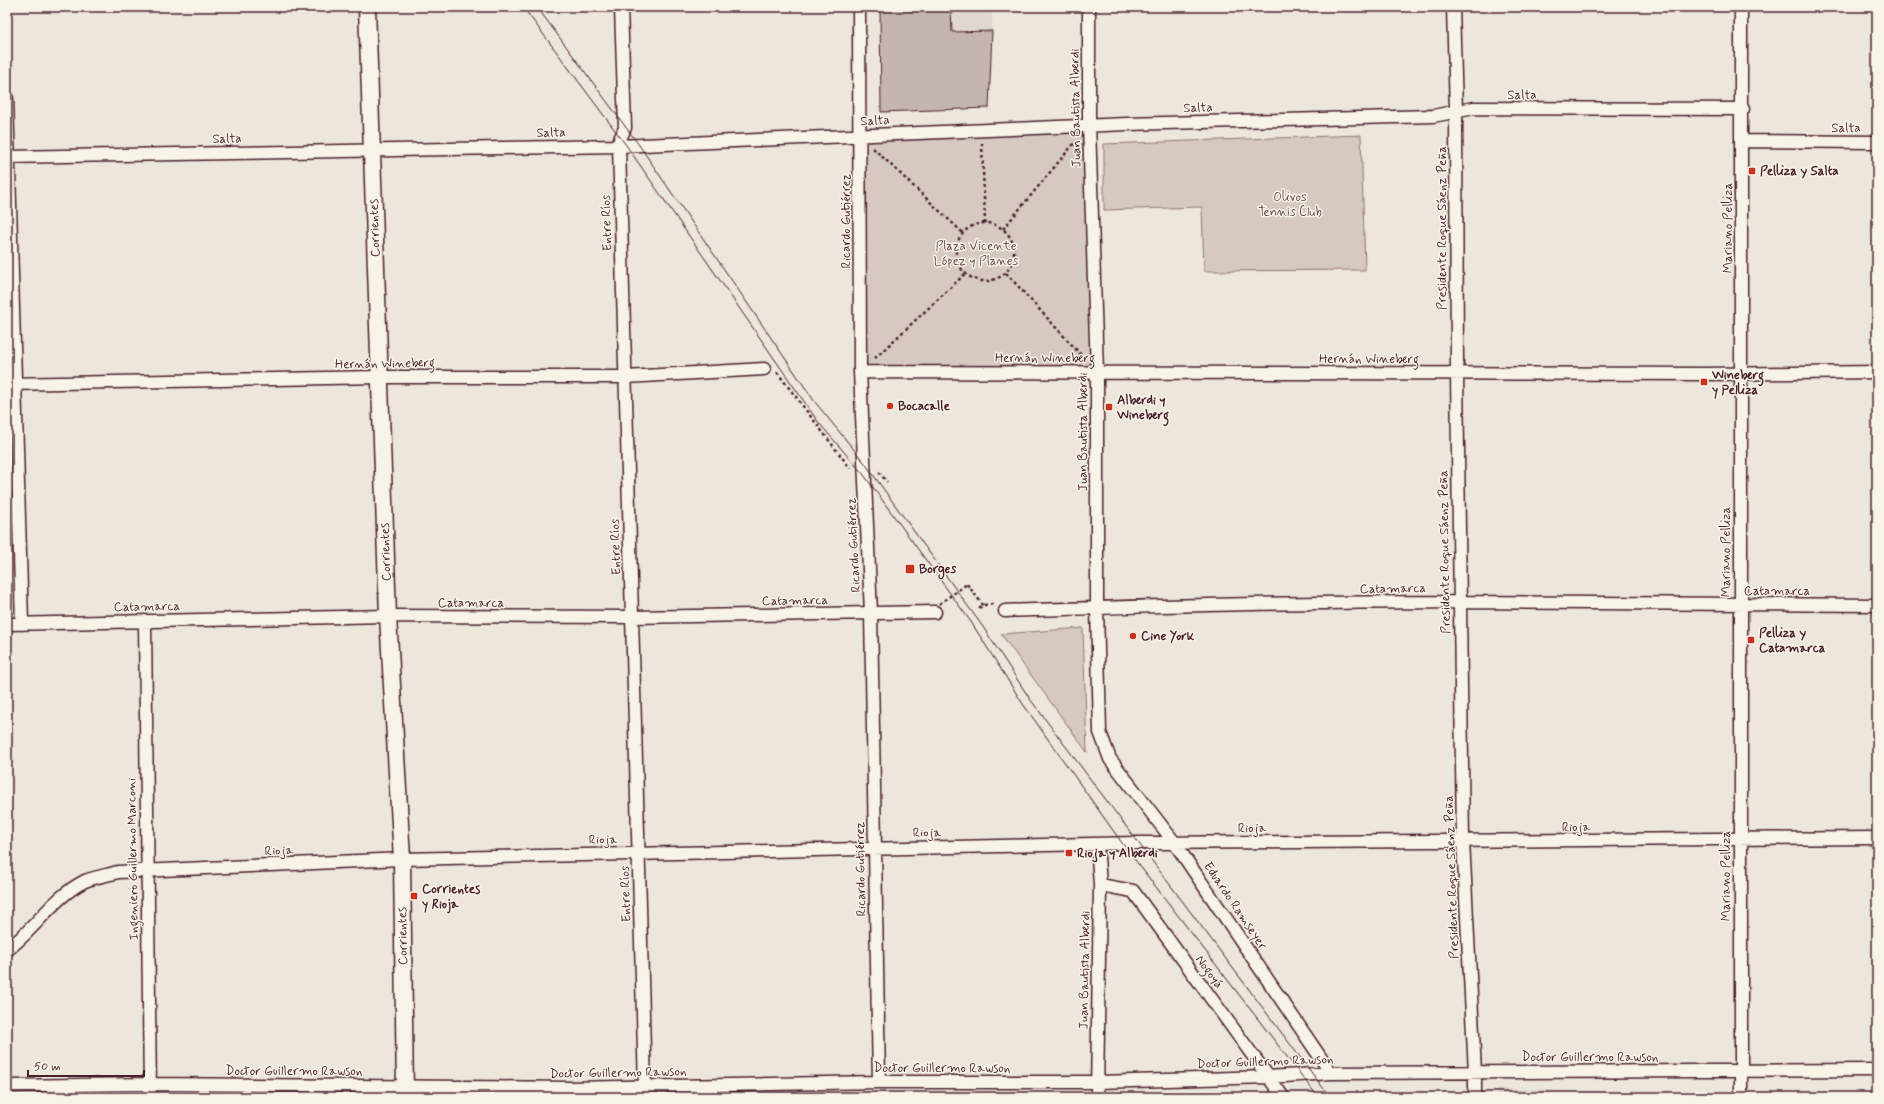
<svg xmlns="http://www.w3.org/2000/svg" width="1884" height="1104" viewBox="0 0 1884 1104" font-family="Mynerve,sans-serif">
	<rect width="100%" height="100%" fill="#ece6dd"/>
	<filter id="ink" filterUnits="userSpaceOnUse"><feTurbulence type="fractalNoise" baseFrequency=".025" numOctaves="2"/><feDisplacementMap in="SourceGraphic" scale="8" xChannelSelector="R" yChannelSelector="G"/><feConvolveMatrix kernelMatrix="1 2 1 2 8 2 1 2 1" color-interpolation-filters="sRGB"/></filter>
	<g filter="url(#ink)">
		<!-- built -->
		<path fill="#e0d7d0" d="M 951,7 L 992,7 L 992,31 L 952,32 Z
			M 1497,1089 L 1550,1089 L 1550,1097 L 1497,1097 Z"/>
		<!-- green -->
		<path fill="#d5c9c2" stroke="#907476" d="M 1089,125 L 1097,372 L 860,372 L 859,136 Z
			M 1361,135 L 1365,270 L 1204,271 L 1202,207 L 1104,210 L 1104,144 Z
			M 1083,628 L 1087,752 L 1001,634 Z"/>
		<!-- building -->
		<path fill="#c4b5b0" stroke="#4a1f2b" d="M 880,7 L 951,7 L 952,32 L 992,31 L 989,108 L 881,112 Z"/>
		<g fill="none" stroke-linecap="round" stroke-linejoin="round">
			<!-- minor casing -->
			<g stroke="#4a1f2b" stroke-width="15">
				<path id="minor" d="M 621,7 L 625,128 L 620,139 L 619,146 L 645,1087
					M 859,7 L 860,372 L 871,613 L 879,1082
					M 1089,7 L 1089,125 L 1097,372 L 1097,607 L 1100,732 L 1110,759 L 1174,842 L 1331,1073
					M 1453,7 L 1456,111 L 1457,373 L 1463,841 L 1475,1072 L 1475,1097
					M 7,99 L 22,624
					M 1742,141 L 1877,142
					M 7,157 L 619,146 L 1127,124 L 1433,116 L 1474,108 L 1743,109
					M 860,372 L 1706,374 L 1877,372
					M 7,384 L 380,377 L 626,377 L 764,369
					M 1005,611 C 1157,605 1309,602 1461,602 C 1599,602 1738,605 1877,605
					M 145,621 L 150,1097
					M 7,624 L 388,616 L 632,617 L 935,612
					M 1097,844 L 1100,885 L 1097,1097
					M 1100,885 L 1133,891 L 1283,1097
					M 7,950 C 35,929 53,897 85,881 C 95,877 108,875 118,872 L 402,859 L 1137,843 L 1877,838
					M 7,1086 L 150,1084 L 569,1088 L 879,1082 L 1098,1082 L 1268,1077 L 1331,1073 L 1877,1070
					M 1741,1097 L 1741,7"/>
			</g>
			<!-- tertiary casing -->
			<g stroke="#4a1f2b" stroke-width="19">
				<path id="tertiary" d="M 367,7 L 388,616 L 402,859 L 405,1097"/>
			</g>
			<!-- path -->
			<path stroke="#4a1f2b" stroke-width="2.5" stroke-dasharray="3 3" stroke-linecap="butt" d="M 982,143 L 985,223
				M 873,148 L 963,233
				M956 252a29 29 0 1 1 58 0a29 29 0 1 1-58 0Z
				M 1003,229 L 1076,141
				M 1006,273 L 1083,357
				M 875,358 L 965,274
				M 777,372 L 850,468
				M 879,472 L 887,482
				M 967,584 L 983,605
				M 979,608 L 983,605 L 994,604"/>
			<!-- minor -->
			<use href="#minor" stroke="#f7f3e8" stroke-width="12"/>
			<!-- tertiary -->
			<use href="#tertiary" stroke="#f7f3e8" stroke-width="16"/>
			<!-- tram -->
			<path stroke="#4a1f2b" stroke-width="1" d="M 523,7 L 626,145 L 819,423 L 864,475 L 971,622 L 1023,704 L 1122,843 L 1318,1097
				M 537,7 L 639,145 L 815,402 L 864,462 L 983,627 L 1030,699 L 1330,1097"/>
			<!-- path-bridge -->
			<path stroke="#4a1f2b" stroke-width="2.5" stroke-dasharray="3 3" stroke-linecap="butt" d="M 939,604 L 967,584"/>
		</g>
	</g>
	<!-- markers -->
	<g fill="#c8321e" stroke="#f7f3e8" stroke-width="1.5">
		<rect x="1748" y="167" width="8" height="8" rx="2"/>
		<rect x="1700" y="378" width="8" height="8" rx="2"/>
		<circle cx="890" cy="406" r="4"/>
		<rect x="1105" y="403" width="8" height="8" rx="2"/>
		<rect x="905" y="564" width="10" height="10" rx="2"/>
		<circle cx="1133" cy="636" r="4"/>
		<rect x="1747" y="636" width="8" height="8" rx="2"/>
		<rect x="1065" y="849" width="8" height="8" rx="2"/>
		<rect x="410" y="892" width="8" height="8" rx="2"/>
	</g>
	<g text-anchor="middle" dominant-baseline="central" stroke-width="3" stroke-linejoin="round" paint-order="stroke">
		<!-- street labels -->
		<g font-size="13" fill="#4a1f2b" stroke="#f7f3e8">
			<text x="1522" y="95">Salta</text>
			<text transform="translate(1076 108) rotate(-91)">Juan Bautista Alberdi</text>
			<text transform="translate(1198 108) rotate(-2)">Salta</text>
			<text transform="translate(875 121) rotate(-3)">Salta</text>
			<text x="1846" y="128">Salta</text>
			<text transform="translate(551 133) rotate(-1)">Salta</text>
			<text transform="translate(227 139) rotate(-1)">Salta</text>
			<text transform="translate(846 221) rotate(-90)">Ricardo Gutiérrez</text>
			<text transform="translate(607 223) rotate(-92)">Entre Ríos</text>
			<text transform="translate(375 228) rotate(-92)">Corrientes</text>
			<text transform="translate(1442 228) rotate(-90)">Presidente Roque Sáenz Peña</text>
			<text transform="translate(1728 228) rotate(-90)">Mariano Pelliza</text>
			<text x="1045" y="358">Hernán Wineberg</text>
			<text x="1369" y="359">Hernán Wineberg</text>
			<text transform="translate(385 364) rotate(-1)">Hernán Wineberg</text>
			<text transform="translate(1083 432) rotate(-90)">Juan Bautista Alberdi</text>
			<text transform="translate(854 545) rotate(-93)">Ricardo Gutiérrez</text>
			<text transform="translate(616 547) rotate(-92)">Entre Ríos</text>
			<text transform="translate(386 552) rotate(-92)">Corrientes</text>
			<text transform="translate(1445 552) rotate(-91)">Presidente Roque Sáenz Peña</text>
			<text transform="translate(1726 552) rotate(-90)">Mariano Pelliza</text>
			<text transform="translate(1393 589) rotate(-1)">Catamarca</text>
			<text x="1777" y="591">Catamarca</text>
			<text transform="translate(795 601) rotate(-1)">Catamarca</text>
			<text x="471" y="603">Catamarca</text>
			<text transform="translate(147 607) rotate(-1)">Catamarca</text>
			<text x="1576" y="827">Rioja</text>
			<text x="1252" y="828">Rioja</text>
			<text transform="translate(927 833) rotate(-1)">Rioja</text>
			<text transform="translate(603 840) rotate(-1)">Rioja</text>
			<text transform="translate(279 851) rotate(-3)">Rioja</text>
			<text transform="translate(133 859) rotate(-91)">Ingeniero Guillermo Marconi</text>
			<text transform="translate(861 869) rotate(-91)">Ricardo Gutiérrez</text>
			<text transform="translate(1726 876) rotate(-90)">Mariano Pelliza</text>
			<text transform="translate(1452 877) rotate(-92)">Presidente Roque Sáenz Peña</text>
			<text transform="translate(626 894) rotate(-92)">Entre Ríos</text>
			<text transform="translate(1235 906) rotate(56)">Eduardo Ramseyer</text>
			<text transform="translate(403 936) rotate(-91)">Corrientes</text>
			<text transform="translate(1085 970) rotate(-89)">Juan Bautista Alberdi</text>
			<text transform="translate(1209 972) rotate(54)">Nogoyá</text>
			<text x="1590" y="1057">Doctor Guillermo Rawson</text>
			<text transform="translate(1265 1062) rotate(-2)">Doctor Guillermo Rawson</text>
			<text x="942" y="1068">Doctor Guillermo Rawson</text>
			<text x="294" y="1071">Doctor Guillermo Rawson</text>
			<text transform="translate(618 1073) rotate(-1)">Doctor Guillermo Rawson</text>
		</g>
		<!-- poi labels -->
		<g font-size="13" font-weight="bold" fill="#4a1f2b" stroke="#f7f3e8" text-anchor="start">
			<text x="1760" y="171">Pelliza y Salta</text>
			<text x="1712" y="375">Wineberg<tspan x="1712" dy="15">y Pelliza</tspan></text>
			<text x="1117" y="400">Alberdi y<tspan x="1117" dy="15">Wineberg</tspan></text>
			<text x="898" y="406">Bocacalle</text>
			<text x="919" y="569">Borges</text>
			<text x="1759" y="633">Pelliza y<tspan x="1759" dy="15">Catamarca</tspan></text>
			<text x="1141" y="636">Cine York</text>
			<text x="1077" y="853">Rioja y Alberdi</text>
			<text x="422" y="889">Corrientes<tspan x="422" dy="15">y Rioja</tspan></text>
		</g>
		<!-- park labels -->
		<g font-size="13" fill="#6d4a51" stroke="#f7f3e8">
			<text x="1290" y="197">Olivos<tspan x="1290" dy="15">Tennis Club</tspan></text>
			<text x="976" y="246">Plaza Vicente<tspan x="976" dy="15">López y Planes</tspan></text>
		</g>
	</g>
	<!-- margin -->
	<rect width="1884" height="1104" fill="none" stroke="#f7f3e8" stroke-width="24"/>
	<rect x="12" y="12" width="1860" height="1080" fill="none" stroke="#4a1f2b" stroke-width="1.5" filter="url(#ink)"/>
	<!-- scale -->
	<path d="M28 1070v6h116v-6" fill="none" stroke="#4a1f2b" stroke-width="2"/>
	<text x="34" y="1070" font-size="12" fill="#4a1f2b" stroke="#f7f3e8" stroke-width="3" paint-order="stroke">50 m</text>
</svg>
